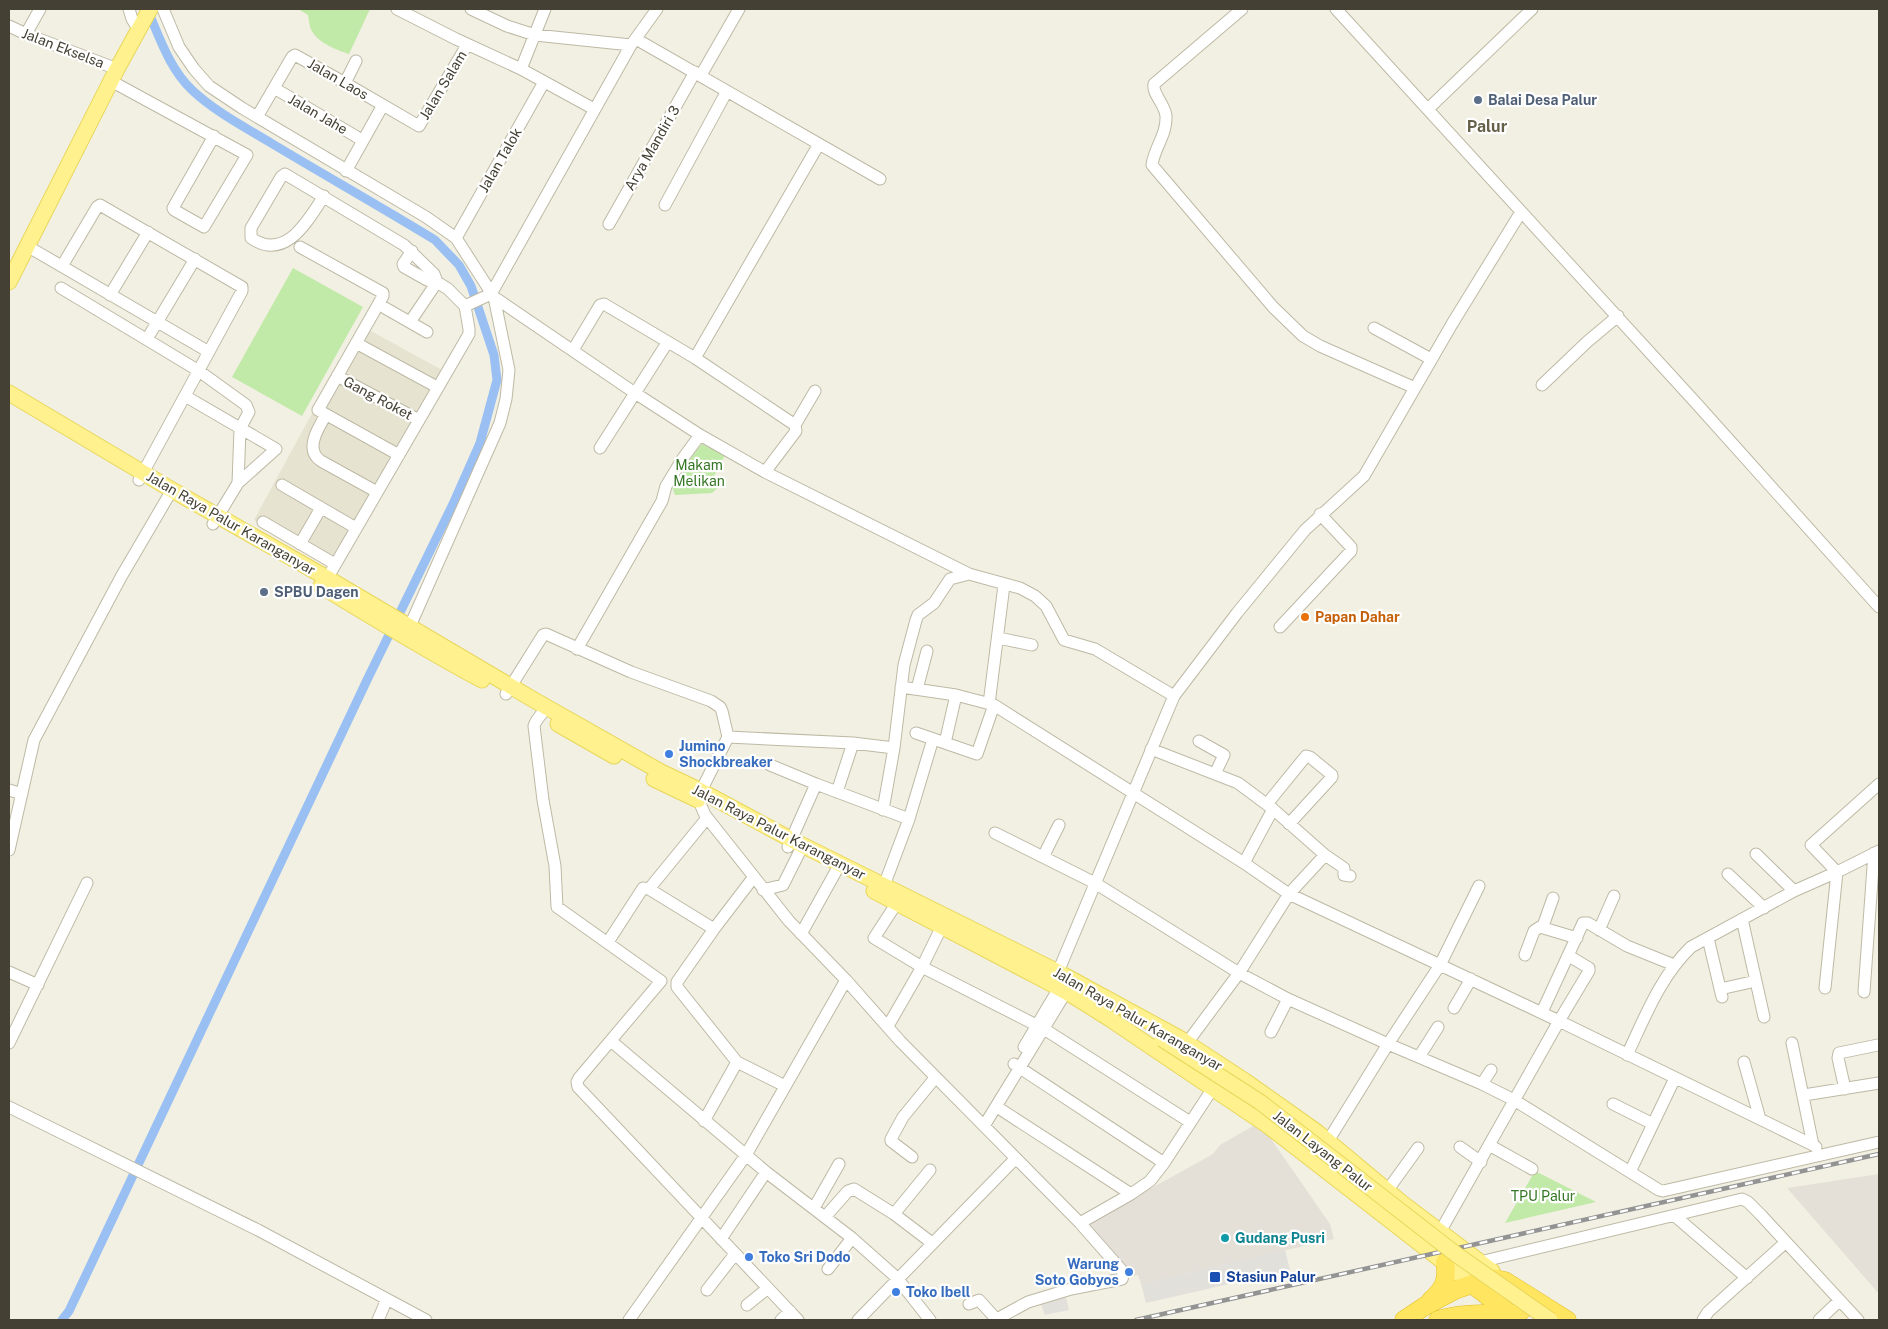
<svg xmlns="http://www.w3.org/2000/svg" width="1888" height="1329" viewBox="0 0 1888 1329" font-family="'Public Sans',sans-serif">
	<rect width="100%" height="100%" fill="#f2f0e2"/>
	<!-- residential -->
	<path fill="#e6e3d0" d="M 360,325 L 442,370 L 330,567 L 254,520 Z"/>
	<!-- industrial -->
	<path fill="#e4e0d8" d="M 1255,1125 L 1269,1136 L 1330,1224 L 1334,1239 L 1141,1284 L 1138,1275 L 1134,1276 L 1089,1225 L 1112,1210 L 1213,1154 L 1220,1145 Z
		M 1879,1174 L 1879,1294 L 1787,1188 Z"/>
	<!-- green -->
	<path fill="#c1e9a8" d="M 298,9 L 370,9 L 349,54 C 337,50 318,43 312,31 C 309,27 309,19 308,15 Z
		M 293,268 L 363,307 L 302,416 L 232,377 Z
		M 702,444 L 725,455 L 714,476 L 722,484 L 712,493 L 675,495 L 672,487 C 683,473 690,457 702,444 Z
		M 1535,1171 L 1596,1202 L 1505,1223 Z"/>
	<!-- parking -->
	<path fill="#e2e0db" d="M 1285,1250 L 1290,1270 L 1146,1303 L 1141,1284 Z
		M 1066,1297 L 1069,1310 L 1045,1315 L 1041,1304 Z"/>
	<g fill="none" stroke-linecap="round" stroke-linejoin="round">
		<!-- canal -->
		<path stroke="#9ac0f3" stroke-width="9" d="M 62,1320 L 69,1311 L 367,680 L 453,504 L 480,443 L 497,380 L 494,355 L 471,286 L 459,265 L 435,240 C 381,207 326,176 271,143 C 246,128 214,111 192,90 C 170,69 160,39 148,11"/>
		<!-- minor casing -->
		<g stroke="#beb9a5" stroke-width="13">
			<path id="minor" d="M 129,9 L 132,19 L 138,29
				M 163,9 L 179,47 L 194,69 L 209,86 L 242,108 L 426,217 L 456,238 L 494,297 L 635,393 L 700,435 L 765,472 L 796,431 L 795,425 L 695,358 L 604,304 L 600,305 L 573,350
				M 397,9 L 456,39 L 521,69 L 594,109
				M 471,9 L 507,26 L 535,35 L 631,45
				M 1336,9 L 1696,403 L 1879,607
				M 9,26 L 26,34 L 117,69
				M 26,34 L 40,9
				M 636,39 L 880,179
				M 521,69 L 545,9
				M 701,75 L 739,9
				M 111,81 L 247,155 L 204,227 L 174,210 L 173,208 L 214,136
				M 345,83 L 356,61
				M 274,88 L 362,140
				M 1428,109 L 1532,9
				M 257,117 L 292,57 L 295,55 L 345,83 L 419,126 L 467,45
				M 346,171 L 383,105
				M 324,196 C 308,220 286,262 251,238 L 251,228 L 281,177 L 285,174 L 404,245 L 434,274 L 437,282 L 448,289 L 465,306
				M 665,205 L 727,91
				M 609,224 L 695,72
				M 456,238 L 544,82
				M 27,246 L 209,352
				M 300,247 L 383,293 L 383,296 L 318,410 L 399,455
				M 62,266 L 97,207 L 100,205 L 242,287 L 242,291 L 139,480
				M 61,288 L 199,371 L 246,405 L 249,412 L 240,429 L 238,483
				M 110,295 L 148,232
				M 385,308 L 427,332
				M 410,322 L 437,282 L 427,280 L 404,267 L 403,264 L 412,251
				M 1374,328 L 1431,359
				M 147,339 L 195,259
				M 356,343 L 437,387
				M 695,358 L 819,144
				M 337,376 L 419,420
				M 1542,385 L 1587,342 L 1618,316
				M 1415,388 L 1452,324 L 1521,212
				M 185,396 L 276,449 L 238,483 L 213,524
				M 326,415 C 318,428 304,450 321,461 L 377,492
				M 795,425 L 815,391
				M 600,448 L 667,343
				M 765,472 L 969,574 L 1020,588 L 1035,596 L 1046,606 L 1064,640 L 1095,649 L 1174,696
				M 282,485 L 356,528
				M 263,522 L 335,564
				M 300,544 L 321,508
				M 324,584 L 469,334 L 469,329 L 465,306 L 491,294 L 631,45 L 657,9
				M 410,626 L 500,423 L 506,399 L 509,370 L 494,297
				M 1280,627 L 1351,551 L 1351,547 L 1320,514
				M 999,638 L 1032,645
				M 577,649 L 662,501 L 666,486 L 683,458 L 700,435
				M 901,687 L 956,695 L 994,705 L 1244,863 L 1289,894 L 1440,965 L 1479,886
				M 917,689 L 927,651
				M 506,694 L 543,635 L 546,634 L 631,672 L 711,701 L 720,707 L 722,711 L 728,737 L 701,791 L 699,801 L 705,815 L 789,921 L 846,980 L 746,1155 L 629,1320
				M 989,704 L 1004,585
				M 547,707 C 543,713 536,719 534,726 L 543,800 L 555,866 L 557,907 L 661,981 L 579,1078 L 577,1082 L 578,1087 L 798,1320
				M 916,733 L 977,754 L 994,705
				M 728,737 L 853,743 L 894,748 L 904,665 L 916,620 L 918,615 L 934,603 L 950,579 L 969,574
				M 1199,741 L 1224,755 L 1215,774
				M 945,743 L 956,695
				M 1151,749 L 1238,783 L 1273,809 L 1325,855 L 1344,868 L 1344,875 L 1350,876
				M 770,765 L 816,784
				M 1879,784 L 1811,845 L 1837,872 L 1879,851
				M 9,790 L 22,794
				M 837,792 L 853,743
				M 1267,804 L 1306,756 L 1310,757 L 1332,775 L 1332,777 L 1289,824
				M 883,810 L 894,748
				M 995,833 L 1095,883 L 1239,973 L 1288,999 L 1388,1044 L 1328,1141
				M 788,847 L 816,784 L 909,819
				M 9,850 L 34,740 L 121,577 L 172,490
				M 1756,854 L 1794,891
				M 1043,857 L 1059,825
				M 1244,863 L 1273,809
				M 1728,874 L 1764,908
				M 753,878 L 714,929 L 677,982 L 677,987 L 737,1062 L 785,1086
				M 649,889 L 707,818
				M 763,890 L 783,885 L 803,845
				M 882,891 L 909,819 L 933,739
				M 900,898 L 874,938 L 922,967 L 1044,1029 L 1190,1122
				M 1742,919 L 1764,1017
				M 1543,926 L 1553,898
				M 1599,930 L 1614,896
				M 801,934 L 840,864
				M 1708,938 L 1722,997
				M 608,942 L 643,888 L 649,889 L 714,929
				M 1525,955 L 1534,931 L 1540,927 L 1577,938
				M 1569,956 L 1589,968 L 1589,971 L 1559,1021 L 1440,965 L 1388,1044 L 1482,1084 L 1514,1100 L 1630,1172 L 1675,1078
				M 9,972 L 38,985
				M 1058,972 L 1174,696 L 1237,613 L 1305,530 L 1364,476 L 1415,388 L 1320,346 L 1303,336 L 1273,307 L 1152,165 C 1154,148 1167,135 1166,116 C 1165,104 1152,94 1154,84 L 1242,9
				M 846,980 L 900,1041 L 1080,1223 L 1124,1273 L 1122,1279 L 1071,1289 L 1028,1302 L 995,1320
				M 1720,989 L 1756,981
				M 1864,992 L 1874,853
				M 1454,1008 L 1471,979
				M 1542,1012 L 1583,923 L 1588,923 L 1627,946 L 1674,965
				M 888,1026 L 922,967 L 945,920
				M 1271,1032 L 1288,999
				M 611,1041 L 766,1172 L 852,1238 L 897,1278 L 930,1320
				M 9,1043 L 87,883
				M 1187,1043 L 1239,973 L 1289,894 L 1325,855
				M 1792,1043 L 1813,1145 L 1816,1147
				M 1024,1047 L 1059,988
				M 1627,1055 C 1645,1017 1660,977 1691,947 L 1794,891 L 1837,872 L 1825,988
				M 1419,1057 L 1438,1027
				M 1744,1062 L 1760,1119
				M 1014,1064 L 1164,1163
				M 1482,1084 L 1491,1070
				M 1845,1089 L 1838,1058 L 1839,1053 L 1878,1045
				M 1804,1095 L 1879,1083
				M 1613,1104 L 1653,1124
				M 9,1107 L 258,1230 L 426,1320
				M 997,1107 L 1131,1194 L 1150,1181 L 1164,1163 L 1213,1088
				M 704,1121 L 737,1062
				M 984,1126 L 1066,992
				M 1489,1145 L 1532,1169
				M 1460,1147 L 1481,1162
				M 912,1157 L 891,1141 L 891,1139 L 903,1117 L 935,1078
				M 1630,1172 L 1659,1190 L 1663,1191 L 1879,1142
				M 1387,1191 L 1418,1148
				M 814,1208 L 839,1164
				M 894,1214 L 930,1170
				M 1675,1216 L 1747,1278
				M 825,1217 L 848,1191 L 854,1189 L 894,1214 L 932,1243
				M 1080,1223 L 1131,1194
				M 1440,1232 L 1559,1021 L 1813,1145
				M 721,1239 L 766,1172
				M 1480,1262 L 1742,1199 L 1748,1202 L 1761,1215 L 1858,1320
				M 828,1269 L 852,1238
				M 707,1290 L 735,1254
				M 969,1304 L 979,1300 L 997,1320
				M 747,1305 L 768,1288
				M 378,1320 L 387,1299
				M 781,1320 L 790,1311
				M 858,1320 L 1015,1159
				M 1703,1320 L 1708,1312 L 1786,1242
				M 1819,1320 L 1839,1301"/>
		</g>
		<!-- major casing -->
		<g stroke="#e8d65a" stroke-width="17">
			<path id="major" d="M 9,282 L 117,69 L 150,9
				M 9,393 L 172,490 L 327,578 L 534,700 L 661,772 L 701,791 L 792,840 L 1058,972 L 1181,1039 L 1245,1081 L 1317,1132 L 1402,1203 L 1492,1271
				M 321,586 C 374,618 427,651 482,680
				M 558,724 L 614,756
				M 654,779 L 698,800
				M 874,891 L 1046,981 L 1075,997 L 1110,1019 L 1267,1125 L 1472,1284"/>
		</g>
		<!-- highway casing -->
		<g stroke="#e3bf2b" stroke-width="19">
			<path id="highway" d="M 1472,1284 L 1513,1316
				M 1431,1300 C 1444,1289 1448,1279 1445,1262
				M 1404,1320 L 1425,1306 L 1455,1290 L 1491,1278 L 1505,1281 L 1567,1320
				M 1438,1320 C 1452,1316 1466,1314 1481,1314 C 1493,1314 1508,1318 1519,1312 C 1526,1309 1527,1301 1527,1295"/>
		</g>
		<!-- minor -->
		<use href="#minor" stroke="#fff" stroke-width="11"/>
		<!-- major -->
		<use href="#major" stroke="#fff28e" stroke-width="15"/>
		<!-- highway -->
		<use href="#highway" stroke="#ffe560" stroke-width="18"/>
		<!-- rail casing -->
		<g stroke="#939393" stroke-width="4.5">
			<path id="rail" d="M 1136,1320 L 1879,1154"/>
		</g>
		<!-- rail -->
		<use href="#rail" stroke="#fff" stroke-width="2.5" stroke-dasharray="8" stroke-linecap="butt"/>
		<!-- major-bridge casing -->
		<g stroke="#e8d65a" stroke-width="17" stroke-linecap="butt">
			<path id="major-bridge" d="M 1162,1039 L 1260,1102 L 1457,1255 L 1550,1320"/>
		</g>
		<!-- major-bridge -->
		<use href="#major-bridge" stroke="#fff28e" stroke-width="15"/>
	</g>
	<!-- markers -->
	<g fill="#5c6f8a" stroke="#fff" stroke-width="2">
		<circle cx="1478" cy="100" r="5"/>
		<circle cx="264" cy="592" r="5"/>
	</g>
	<circle fill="#e8710a" stroke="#fff" stroke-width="2" cx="1305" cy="617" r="5"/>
	<g fill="#3f7fe0" stroke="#fff" stroke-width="2">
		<circle cx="669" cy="754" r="5"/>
		<circle cx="749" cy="1257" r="5"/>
		<circle cx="1129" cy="1272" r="5"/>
		<circle cx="896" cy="1292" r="5"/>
	</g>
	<circle fill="#0f9aa8" stroke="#fff" stroke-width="2" cx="1225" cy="1238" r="5"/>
	<rect fill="#1a4fb4" stroke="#fff" stroke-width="2" x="1209" y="1271" width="12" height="12" rx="2.5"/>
	<g text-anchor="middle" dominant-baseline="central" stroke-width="4.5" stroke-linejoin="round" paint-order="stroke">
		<!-- street labels -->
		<g font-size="14" fill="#444033" stroke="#fff">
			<text transform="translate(63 48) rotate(21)">Jalan Ekselsa</text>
			<text transform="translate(338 79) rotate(30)">Jalan Laos</text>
			<text transform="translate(443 85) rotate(-59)">Jalan Salam</text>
			<text transform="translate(318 114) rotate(30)">Jalan Jahe</text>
			<text transform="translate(652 148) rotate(-60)">Arya Mandiri 3</text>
			<text transform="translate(500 160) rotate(-60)">Jalan Talok</text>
			<text transform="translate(378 398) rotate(28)">Gang Roket</text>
			<text transform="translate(231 523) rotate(30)">Jalan Raya Palur Karanganyar</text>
			<text transform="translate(779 832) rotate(27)">Jalan Raya Palur Karanganyar</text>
			<text transform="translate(1138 1019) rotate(30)">Jalan Raya Palur Karanganyar</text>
			<text transform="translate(1323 1151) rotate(38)">Jalan Layang Palur</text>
		</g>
		<!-- service labels -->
		<g font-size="14" font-weight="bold" fill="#4e5e75" stroke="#fff" text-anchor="start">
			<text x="1488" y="100">Balai Desa Palur</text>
			<text x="274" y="592">SPBU Dagen</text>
		</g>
		<!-- park labels -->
		<g font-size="14" fill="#357724" stroke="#fff">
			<text x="699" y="465">Makam<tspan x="699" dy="16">Melikan</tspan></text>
			<text x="1543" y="1196">TPU Palur</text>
		</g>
		<!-- food labels -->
		<g font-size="14" font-weight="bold" fill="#c56008" stroke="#fff" text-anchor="start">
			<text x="1315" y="617">Papan Dahar</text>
		</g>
		<!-- shop labels -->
		<g font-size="14" font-weight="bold" fill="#366cbe" stroke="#fff" text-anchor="start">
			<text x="679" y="746">Jumino<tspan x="679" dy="16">Shockbreaker</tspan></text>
			<text x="759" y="1257">Toko Sri Dodo</text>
			<text x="1119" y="1264" text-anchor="end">Warung<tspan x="1119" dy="16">Soto Gobyos</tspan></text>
			<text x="906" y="1292">Toko Ibell</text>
		</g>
		<!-- culture labels -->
		<g font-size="14" font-weight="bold" fill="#0d838f" stroke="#fff" text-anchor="start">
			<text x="1235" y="1238">Gudang Pusri</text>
		</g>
		<!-- transit labels -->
		<g font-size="14" font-weight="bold" fill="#164399" stroke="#fff" text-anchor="start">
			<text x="1226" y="1277">Stasiun Palur</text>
		</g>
		<!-- quarter labels -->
		<g font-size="16" font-weight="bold" fill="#676049" stroke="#fff">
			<text x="1487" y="126">Palur</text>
		</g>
	</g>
	<!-- border -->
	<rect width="1888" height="1329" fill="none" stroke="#444033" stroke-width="20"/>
</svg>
